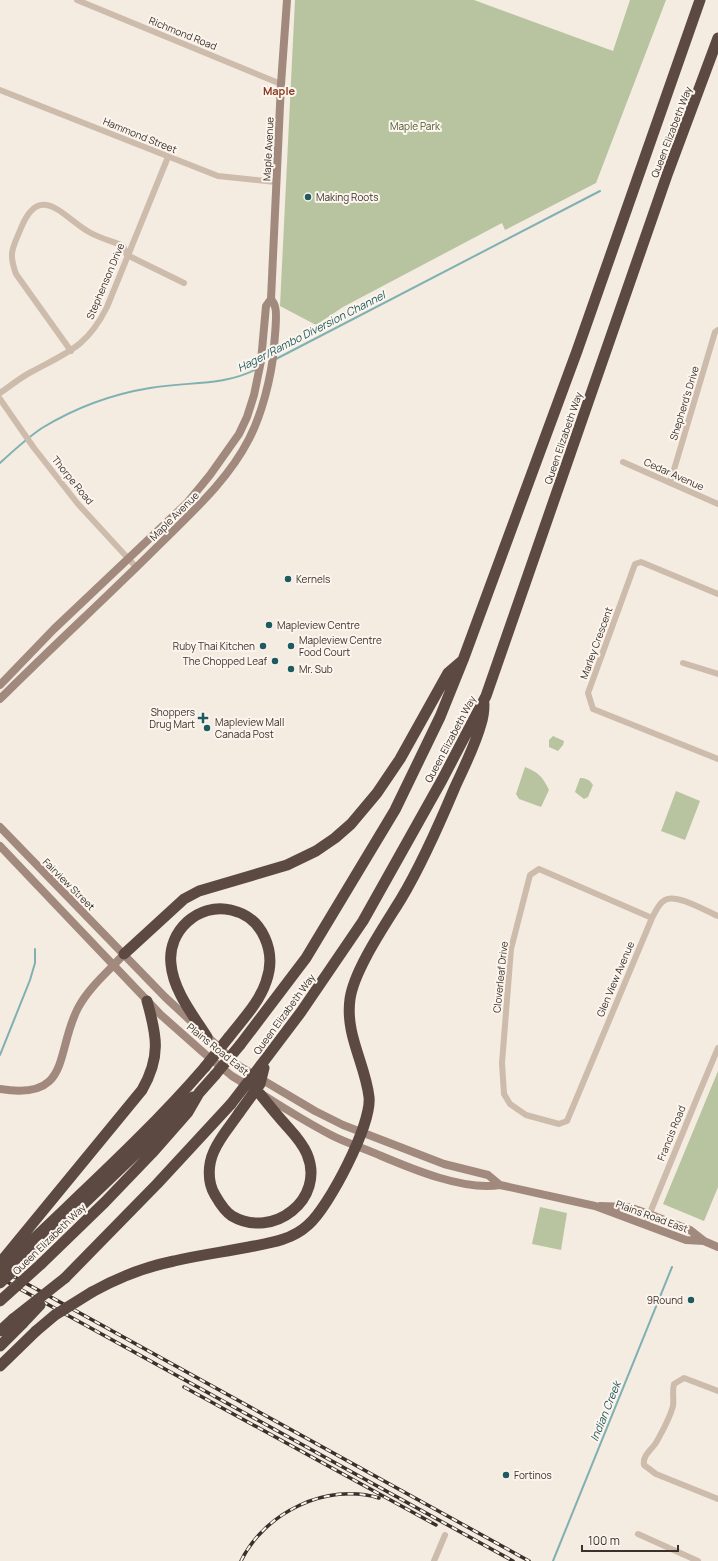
<svg xmlns="http://www.w3.org/2000/svg" width="718" height="1561" viewBox="0 0 718 1561" font-family="Manrope,sans-serif">
	<rect width="100%" height="100%" fill="#f4ebe1"/>
	<!-- green -->
	<path fill="#b8c4a0" d="M 295,0 L 474,0 L 613,51 L 630,0 L 666,0 L 596,183 L 505,230 L 502,223 L 343,307 L 316,325 L 280,306 Z
		M 553,736 L 564,741 L 563,745 L 558,751 L 549,747 L 549,740 Z
		M 525,767 C 538,772 543,777 549,790 L 541,807 L 519,799 L 516,794 Z
		M 580,778 C 586,778 590,780 593,785 L 588,797 L 584,799 L 575,792 Z
		M 676,791 L 700,801 L 685,840 L 661,831 Z
		M 718,1071 L 718,1187 L 704,1221 L 663,1204 Z
		M 540,1207 L 567,1213 L 561,1250 L 532,1244 Z"/>
	<g fill="none" stroke-linecap="round" stroke-linejoin="round">
		<!-- stream -->
		<path stroke="#7fb0b2" stroke-width="2" d="M 276,359 L 600,191
			M 0,463 C 13,451 27,438 42,428 C 75,408 113,394 150,388 C 189,381 221,387 257,369
			M 0,1055 L 30,980 L 35,963 L 35,949
			M 553,1561 L 672,1267"/>
		<!-- street -->
		<path stroke="#cdbbac" stroke-width="6" d="M 77,0 L 281,84
			M 0,90 L 218,176 L 276,182
			M 71,351 L 16,274 C 8,252 13,248 21,228 C 40,181 63,217 89,232 C 99,238 112,241 123,246 L 127,255 L 184,283
			M 0,393 C 10,386 20,378 31,372 C 68,352 87,347 107,307 L 168,157
			M 0,399 L 34,448 L 78,504 L 137,568
			M 623,462 L 718,504
			M 670,483 L 715,332 L 718,330
			M 718,594 L 641,562 L 635,564 L 588,693 L 593,709 L 718,759
			M 683,663 L 718,674
			M 652,918 L 539,869 L 530,875 L 511,949 L 502,1063 L 504,1094 L 510,1104 L 526,1115 L 559,1124 L 567,1121 L 652,918 C 655,912 659,903 665,900 C 676,893 706,911 718,916
			M 645,1225 L 697,1098 L 718,1048
			M 718,1391 L 684,1378 L 674,1384 C 672,1391 674,1399 673,1406 C 670,1418 663,1430 657,1441 C 653,1449 642,1455 644,1465 L 656,1474 L 718,1499
			M 638,1534 L 698,1561
			M 434,1561 L 445,1535"/>
		<!-- secondary -->
		<path stroke="#a18a7d" stroke-width="8" d="M 0,685 L 54,629 L 187,503 L 210,475 L 239,434 L 247,417 L 254,395 L 261,361 L 266,306 L 271,299 L 281,84 L 287,0
			M 0,699 C 53,646 108,596 161,543 C 193,511 228,480 249,439 C 262,414 271,378 274,349 C 274,340 278,314 275,307 C 275,304 272,301 271,299
			M 0,827 L 165,997 L 239,1066 L 315,1111 L 343,1125 L 444,1164 L 488,1175 L 500,1185
			M 0,846 L 161,1015 L 205,1054 L 232,1076 L 250,1087
			M 0,1089 C 72,1101 55,1052 78,1008 C 89,987 109,971 124,954
			M 265,1096 C 287,1110 308,1123 331,1135 C 346,1143 364,1148 379,1155 C 412,1169 464,1191 500,1185 L 595,1206 L 686,1240 L 704,1241
			M 600,1206 L 629,1207 L 649,1214 L 690,1230 L 704,1241 L 718,1247"/>
		<!-- highway -->
		<path stroke="#5c4a42" stroke-width="11" d="M 124,954 L 184,899 L 199,891 L 287,865 L 316,851 L 335,838 L 351,824 L 377,793 L 400,759 L 448,673 L 462,661
			M 207,1037 C 193,1015 173,990 171,964 C 167,931 199,902 231,910 C 263,917 277,952 266,982 C 259,1003 242,1020 229,1037
			M 240,1045 L 306,958 L 395,810 L 440,717 L 463,660 L 577,351 L 700,0
			M 261,1065 L 301,1012 L 363,921 L 442,780 L 486,696 L 667,175 L 718,38
			M 239,1113 C 231,1125 220,1137 214,1151 C 208,1164 207,1182 215,1195 C 219,1202 224,1211 232,1216 C 273,1240 326,1199 307,1154 C 302,1142 293,1133 285,1124 C 276,1114 268,1104 260,1094
			M 20,1252 C 83,1191 148,1133 205,1067
			M 28,1257 L 142,1148 L 180,1108 L 193,1097
			M 0,1263 L 142,1090 C 161,1057 157,1036 147,1001
			M 41,1264 L 105,1202 L 152,1153 L 188,1112 L 199,1093 L 215,1075
			M 65,1278 L 157,1184 L 231,1104
			M 92,1292 C 117,1278 145,1267 174,1261 C 199,1255 224,1252 249,1247 C 270,1243 292,1240 308,1225 C 329,1207 372,1124 369,1097 C 365,1063 345,1035 350,999 C 354,970 385,925 401,899 C 422,864 439,825 455,787 C 464,767 475,746 481,724 C 483,718 484,711 484,704
			M 0,1331 L 13,1319
			M 0,1346 L 23,1323
			M 0,1366 L 36,1331"/>
		<!-- rail casing -->
		<g stroke="#3b302b" stroke-width="3.5">
			<path id="rail" d="M 0,1269 L 529,1561
				M 0,1278 L 513,1561
				M 184,1387 L 436,1525
				M 241,1561 C 264,1513 327,1482 379,1498"/>
		</g>
		<!-- rail -->
		<use href="#rail" stroke="#fbf5ee" stroke-width="2" stroke-dasharray="6" stroke-linecap="butt"/>
		<!-- highway-bridge -->
		<path stroke="#5c4a42" stroke-width="11" d="M 205,1067 L 229,1037
			M 215,1075 L 240,1045
			M 231,1104 L 261,1065
			M 239,1113 L 260,1084 L 264,1068
			M 0,1270 L 20,1252
			M 0,1283 L 28,1257
			M 0,1301 L 41,1264
			M 13,1319 L 65,1278
			M 23,1323 L 40,1305
			M 36,1331 L 55,1315 L 92,1292"/>
	</g>
	<!-- markers -->
	<g fill="#1f5a5e" stroke="#fbf5ee" stroke-width="1.5">
		<circle cx="308" cy="197" r="4"/>
		<circle cx="288" cy="579" r="4"/>
		<circle cx="269" cy="625" r="4"/>
		<circle cx="263" cy="646" r="4"/>
		<circle cx="291" cy="646" r="4"/>
		<circle cx="275" cy="661" r="4"/>
		<circle cx="291" cy="669" r="4"/>
		<path d="M201 712h4v4h4v4h-4v4h-4v-4h-4v-4h4z"/>
		<circle cx="207" cy="728" r="4"/>
		<circle cx="691" cy="1300" r="4"/>
		<circle cx="506" cy="1475" r="4"/>
	</g>
	<g text-anchor="middle" dominant-baseline="central" stroke-width="4" stroke-linejoin="round" paint-order="stroke">
		<!-- street labels -->
		<g font-size="10" fill="#3b302b" stroke="#fbf5ee">
			<text transform="translate(183 33) rotate(22)">Richmond Road</text>
			<text transform="translate(671 132) rotate(-69)">Queen Elizabeth Way</text>
			<text transform="translate(140 135) rotate(22)">Hammond Street</text>
			<text transform="translate(268 149) rotate(-87)">Maple Avenue</text>
			<text transform="translate(105 281) rotate(-67)">Stephenson Drive</text>
			<text transform="translate(684 403) rotate(-73)">Shepherd's Drive</text>
			<text transform="translate(563 438) rotate(-71)">Queen Elizabeth Way</text>
			<text transform="translate(674 474) rotate(24)">Cedar Avenue</text>
			<text transform="translate(73 480) rotate(51)">Thorpe Road</text>
			<text transform="translate(174 516) rotate(-45)">Maple Avenue</text>
			<text transform="translate(596 643) rotate(-70)">Marley Crescent</text>
			<text transform="translate(450 739) rotate(-62)">Queen Elizabeth Way</text>
			<text transform="translate(69 884) rotate(45)">Fairview Street</text>
			<text transform="translate(500 977) rotate(-84)">Cloverleaf Drive</text>
			<text transform="translate(615 979) rotate(-67)">Glen View Avenue</text>
			<text transform="translate(284 1014) rotate(-54)">Queen Elizabeth Way</text>
			<text transform="translate(218 1049) rotate(39)">Plains Road East</text>
			<text transform="translate(671 1133) rotate(-68)">Francis Road</text>
			<text transform="translate(652 1216) rotate(20)">Plains Road East</text>
			<text transform="translate(49 1239) rotate(-44)">Queen Elizabeth Way</text>
		</g>
		<!-- park labels -->
		<g font-size="10" fill="#4a5a2e" stroke="#fbf5ee">
			<text x="415" y="126">Maple Park</text>
		</g>
		<!-- poi labels -->
		<g font-size="10" fill="#3b302b" stroke="#fbf5ee" text-anchor="start">
			<text x="316" y="197">Making Roots</text>
			<text x="296" y="579">Kernels</text>
			<text x="277" y="625">Mapleview Centre</text>
			<text x="299" y="640">Mapleview Centre<tspan x="299" dy="12">Food Court</tspan></text>
			<text x="255" y="646" text-anchor="end">Ruby Thai Kitchen</text>
			<text x="267" y="661" text-anchor="end">The Chopped Leaf</text>
			<text x="299" y="669">Mr. Sub</text>
			<text x="195" y="712" text-anchor="end">Shoppers<tspan x="195" dy="12">Drug Mart</tspan></text>
			<text x="215" y="722">Mapleview Mall<tspan x="215" dy="12">Canada Post</tspan></text>
			<text x="683" y="1300" text-anchor="end">9Round</text>
			<text x="514" y="1475">Fortinos</text>
		</g>
		<!-- neighbourhood labels -->
		<g font-size="11" font-weight="bold" fill="#8c3b22" stroke="#fbf5ee">
			<text x="279" y="90">Maple</text>
		</g>
		<!-- water labels -->
		<g font-size="11" font-style="italic" fill="#1f5a5e" stroke="#fbf5ee">
			<text transform="translate(311 331) rotate(-27)">Hager/Rambo Diversion Channel</text>
			<text transform="translate(605 1411) rotate(-68)">Indian Creek</text>
		</g>
	</g>
	<!-- scale -->
	<path d="M582 1545v6h96v-6" fill="none" stroke="#3b302b" stroke-width="2"/>
	<text x="588" y="1545" font-size="12" fill="#3b302b" stroke="#fbf5ee" stroke-width="3" paint-order="stroke">100 m</text>
</svg>
